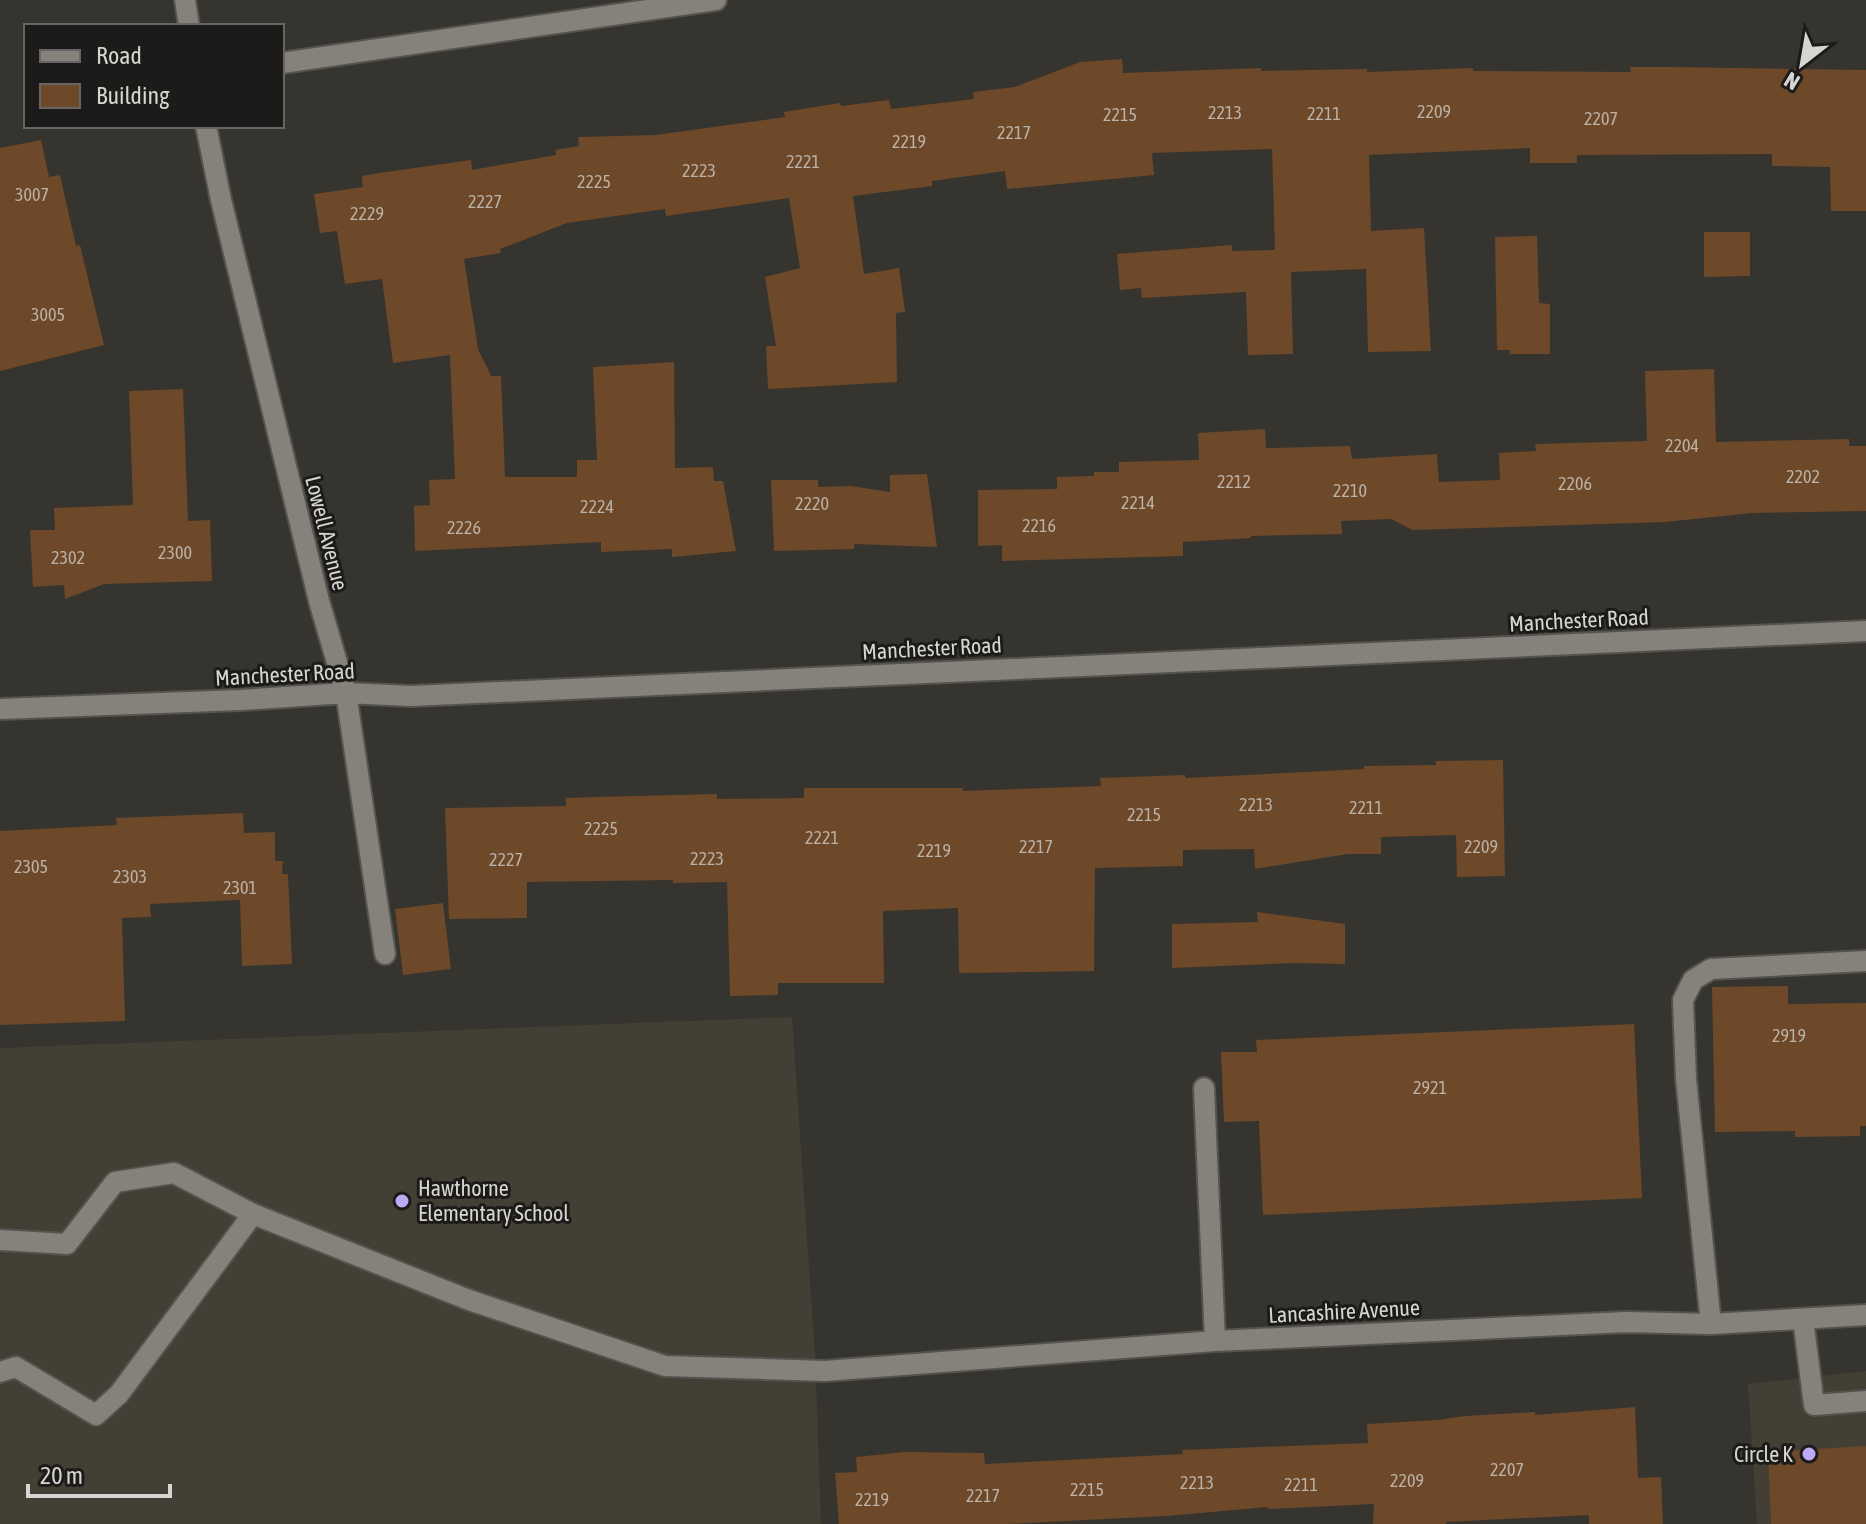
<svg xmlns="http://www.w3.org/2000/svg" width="1866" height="1524" viewBox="0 0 1866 1524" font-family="'Asap Condensed',sans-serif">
	<rect width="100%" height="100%" fill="#36342e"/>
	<!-- built -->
	<path fill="#433f35" d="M 792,1017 L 815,1355 L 821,1524 L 0,1524 L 0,1048 Z
		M 1866,1371 L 1866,1524 L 1757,1524 L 1748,1384 Z"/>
	<!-- building -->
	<path fill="#6d4829" d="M 1122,59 L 1123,73 L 1261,68 L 1261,71 L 1367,69 L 1367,72 L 1473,68 L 1473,71 L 1631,72 L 1630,67 L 1672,67 L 1866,70 L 1866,211 L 1831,211 L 1830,167 L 1772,166 L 1772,154 L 1577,155 L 1577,163 L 1530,163 L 1530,148 L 1369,155 L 1371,231 L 1424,228 L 1431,351 L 1368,352 L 1366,269 L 1291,272 L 1293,354 L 1248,355 L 1246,292 L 1142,298 L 1141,288 L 1120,290 L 1117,254 L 1232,245 L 1232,251 L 1275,250 L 1272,149 L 1152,153 L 1154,175 L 1007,189 L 1005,171 L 932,181 L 932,186 L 853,196 L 864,274 L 899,268 L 905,312 L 896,313 L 897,382 L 768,389 L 766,346 L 776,346 L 765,277 L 800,268 L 789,198 L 666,216 L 665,209 L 567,223 L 500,249 L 501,253 L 464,259 L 478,349 L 491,376 L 501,376 L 505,477 L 577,477 L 577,460 L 597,460 L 593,367 L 674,362 L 675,468 L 713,467 L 714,481 L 723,481 L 736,551 L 672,557 L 672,549 L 601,552 L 601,542 L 415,551 L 414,506 L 430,505 L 429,480 L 455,479 L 450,355 L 393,363 L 382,279 L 345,284 L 337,231 L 320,233 L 314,194 L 363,187 L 362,176 L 379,173 L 471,160 L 472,170 L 556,155 L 555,150 L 579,146 L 578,137 L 656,135 L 785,117 L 784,112 L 840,103 L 841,106 L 889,100 L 891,109 L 974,99 L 973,92 L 1015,87 L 1080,62 Z
		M 41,140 L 49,177 L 60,175 L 76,246 L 80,245 L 104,345 L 0,371 L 0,148 Z
		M 1704,232 L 1750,232 L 1750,276 L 1704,277 Z
		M 1537,236 L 1539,303 L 1550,304 L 1550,354 L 1510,354 L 1510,350 L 1497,350 L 1495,237 Z
		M 1714,369 L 1716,442 L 1849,439 L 1849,446 L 1866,446 L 1866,511 L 1752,513 L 1665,522 L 1413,530 L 1391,519 L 1341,521 L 1342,534 L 1251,536 L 1251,538 L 1183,542 L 1183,556 L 1002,561 L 1002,545 L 978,546 L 978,490 L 1057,489 L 1057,477 L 1094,476 L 1094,472 L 1119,472 L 1119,462 L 1199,460 L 1198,433 L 1265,429 L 1266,448 L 1350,446 L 1352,459 L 1437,454 L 1439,482 L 1500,480 L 1499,453 L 1536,451 L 1535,444 L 1647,441 L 1645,371 Z
		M 183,389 L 188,521 L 210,520 L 212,581 L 104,584 L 65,599 L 64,585 L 33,587 L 30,530 L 55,530 L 54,508 L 133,505 L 129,391 Z
		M 927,474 L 937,547 L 854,544 L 854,549 L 774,551 L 771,480 L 818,480 L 818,487 L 851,486 L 890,492 L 890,475 Z
		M 1503,760 L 1505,876 L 1457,877 L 1456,835 L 1381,837 L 1381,854 L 1348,854 L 1255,869 L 1254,849 L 1183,850 L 1183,866 L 1095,868 L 1094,971 L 959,973 L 958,908 L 883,911 L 884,983 L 778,983 L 778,995 L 730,996 L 727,882 L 673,883 L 673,880 L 527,882 L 527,918 L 449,919 L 445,808 L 566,806 L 566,798 L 594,797 L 717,794 L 717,799 L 804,798 L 804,788 L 963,788 L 963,791 L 1101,786 L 1100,778 L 1185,775 L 1185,778 L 1364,769 L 1364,766 L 1436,765 L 1436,761 Z
		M 243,813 L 244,833 L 275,832 L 275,861 L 283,861 L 282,874 L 288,874 L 292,964 L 242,966 L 240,900 L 150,904 L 151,917 L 122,918 L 125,1021 L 0,1025 L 0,831 L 117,825 L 116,818 Z
		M 443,903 L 451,969 L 403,975 L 395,909 Z
		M 1257,912 L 1345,924 L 1345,964 L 1294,963 L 1172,968 L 1172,924 L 1258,922 Z
		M 1788,986 L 1788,1004 L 1866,1003 L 1866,1126 L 1860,1126 L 1860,1136 L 1795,1137 L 1795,1131 L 1715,1132 L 1712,987 Z
		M 1634,1024 L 1642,1198 L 1263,1215 L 1259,1121 L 1224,1122 L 1221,1052 L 1257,1052 L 1256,1040 Z
		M 1635,1407 L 1638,1478 L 1661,1477 L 1663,1524 L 1589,1524 L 1589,1515 L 1446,1522 L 1446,1524 L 1373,1524 L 1374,1504 L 1268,1509 L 1267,1507 L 1167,1516 L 1006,1524 L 839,1524 L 835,1473 L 857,1472 L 856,1457 L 905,1452 L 984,1453 L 985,1464 L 1183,1454 L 1182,1450 L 1368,1443 L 1367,1424 L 1438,1420 L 1465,1416 L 1535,1412 L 1535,1415 Z
		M 1866,1446 L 1866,1524 L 1771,1524 L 1768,1452 Z"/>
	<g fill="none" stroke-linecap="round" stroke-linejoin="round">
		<!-- minor casing -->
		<g stroke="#54534e" stroke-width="24">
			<path id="minor" d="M 185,0 L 189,26
				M 282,63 L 716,0
				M 206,126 L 221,200 L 319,601 L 346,693 L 385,954
				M 0,709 L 241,700 L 346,693 L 411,696 L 1866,631
				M 1204,1088 L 1215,1341
				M 0,1240 L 67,1244 L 115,1182 L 174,1173 L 253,1214 L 469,1300 L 665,1366 L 825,1371 L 1215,1341 L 1626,1322 L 1711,1324 L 1866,1315
				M 1803,1319 L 1814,1405 L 1866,1401
				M 1711,1324 L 1686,1079 L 1683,1000 L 1693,980 L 1711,969 L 1866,961
				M 0,1372 L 16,1367 L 96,1415 L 119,1394 L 253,1214"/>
		</g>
		<!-- minor -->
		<use href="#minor" stroke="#85827c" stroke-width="20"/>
	</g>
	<!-- markers -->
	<g fill="#bda9f5" stroke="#1c1b19" stroke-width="3">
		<circle cx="402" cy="1201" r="8"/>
		<circle cx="1809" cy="1454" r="8"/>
	</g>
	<g text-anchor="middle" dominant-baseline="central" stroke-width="6" stroke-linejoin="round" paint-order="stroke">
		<!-- number labels -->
		<g font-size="18" fill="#bcb2a7">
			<text x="1434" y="111">2209</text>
			<text x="1225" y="112">2213</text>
			<text x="1324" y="113">2211</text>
			<text x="1120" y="114">2215</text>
			<text x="1601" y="118">2207</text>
			<text x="1014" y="132">2217</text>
			<text x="909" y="141">2219</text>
			<text x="803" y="161">2221</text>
			<text x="699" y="170">2223</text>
			<text x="594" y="181">2225</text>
			<text x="32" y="194">3007</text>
			<text x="485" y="201">2227</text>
			<text x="367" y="213">2229</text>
			<text x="48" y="314">3005</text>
			<text x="1682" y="445">2204</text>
			<text x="1803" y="476">2202</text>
			<text x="1234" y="481">2212</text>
			<text x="1575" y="483">2206</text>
			<text x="1350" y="490">2210</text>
			<text x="1138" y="502">2214</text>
			<text x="812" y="503">2220</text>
			<text x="597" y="506">2224</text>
			<text x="1039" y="525">2216</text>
			<text x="464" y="527">2226</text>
			<text x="175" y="552">2300</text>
			<text x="68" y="557">2302</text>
			<text x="1256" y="804">2213</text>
			<text x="1366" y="807">2211</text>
			<text x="1144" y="814">2215</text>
			<text x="601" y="828">2225</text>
			<text x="822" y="837">2221</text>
			<text x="1036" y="846">2217</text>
			<text x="1481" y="846">2209</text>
			<text x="934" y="850">2219</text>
			<text x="707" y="858">2223</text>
			<text x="506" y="859">2227</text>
			<text x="31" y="866">2305</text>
			<text x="130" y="876">2303</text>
			<text x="240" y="887">2301</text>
			<text x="1789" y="1035">2919</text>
			<text x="1430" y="1087">2921</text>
			<text x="1507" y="1469">2207</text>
			<text x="1407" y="1480">2209</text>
			<text x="1197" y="1482">2213</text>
			<text x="1301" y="1484">2211</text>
			<text x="1087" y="1489">2215</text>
			<text x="983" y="1495">2217</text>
			<text x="872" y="1499">2219</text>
		</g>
		<!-- street labels -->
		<g font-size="22" fill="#d6d5d1" stroke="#1c1b19">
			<text transform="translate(327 533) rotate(76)">Lowell Avenue</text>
			<text transform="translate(1579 620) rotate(-3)">Manchester Road</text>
			<text transform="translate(932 648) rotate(-3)">Manchester Road</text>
			<text transform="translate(285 674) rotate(-3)">Manchester Road</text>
			<text transform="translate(1344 1311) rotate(-3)">Lancashire Avenue</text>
		</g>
		<!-- poi labels -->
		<g font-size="22" fill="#d6d5d1" stroke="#1c1b19" text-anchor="start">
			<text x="418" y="1188">Hawthorne<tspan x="418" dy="25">Elementary School</tspan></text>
			<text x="1793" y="1454" text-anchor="end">Circle K</text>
		</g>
	</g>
	<!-- legend -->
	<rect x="24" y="24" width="260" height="104" fill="#1c1b19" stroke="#666563" stroke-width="2"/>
	<rect x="40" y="50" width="40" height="12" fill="#85827c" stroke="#666563" stroke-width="2"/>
	<text x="96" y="64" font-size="24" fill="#d6d5d1">Road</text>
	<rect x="40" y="84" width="40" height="24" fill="#6d4829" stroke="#666563" stroke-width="2"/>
	<text x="96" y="104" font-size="24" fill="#d6d5d1">Building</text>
	<!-- north arrow -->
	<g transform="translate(1802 64) rotate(211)" stroke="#1c1b19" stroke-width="6" paint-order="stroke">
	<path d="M0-6L14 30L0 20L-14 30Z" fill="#d6d5d1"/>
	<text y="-12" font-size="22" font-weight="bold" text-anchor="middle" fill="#d6d5d1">N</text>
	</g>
	<!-- scale -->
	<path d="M28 1484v12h142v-12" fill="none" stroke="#d6d5d1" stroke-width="4"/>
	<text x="40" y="1484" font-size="24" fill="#d6d5d1" stroke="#1c1b19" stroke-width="6" paint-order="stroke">20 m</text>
</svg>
